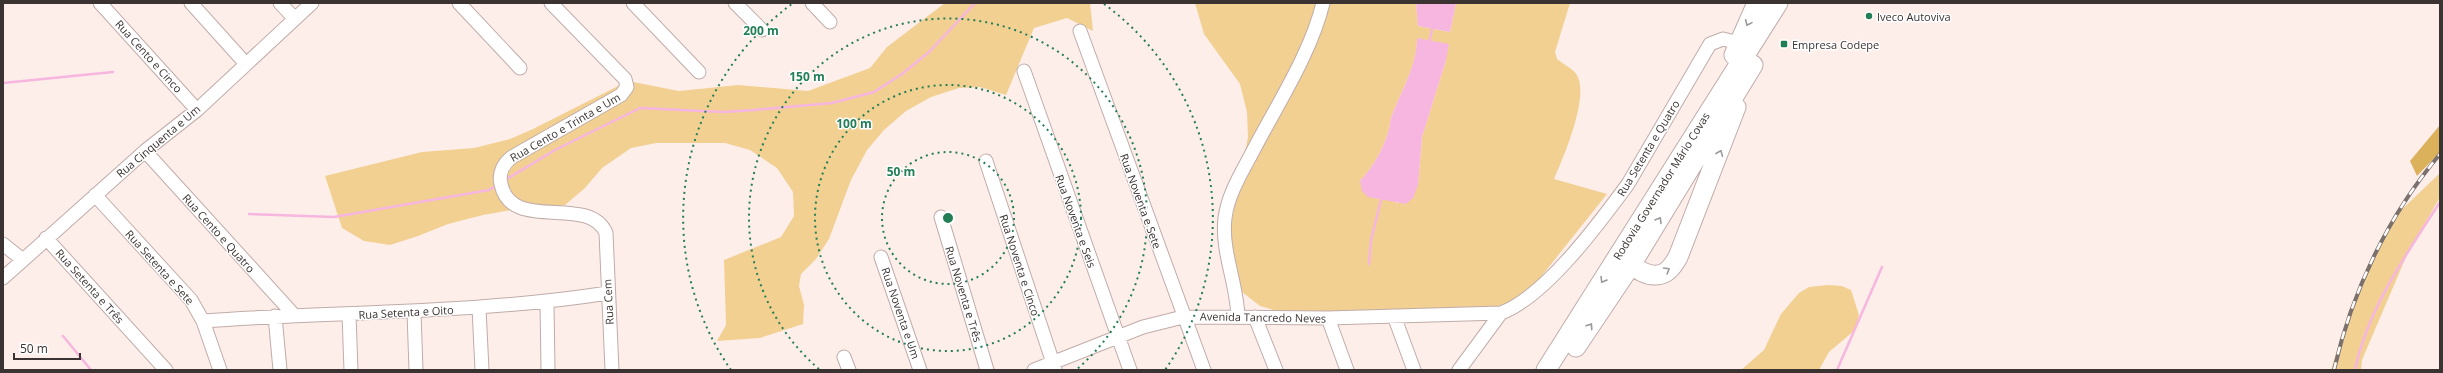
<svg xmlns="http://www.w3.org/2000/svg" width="2443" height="373" viewBox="0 0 2443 373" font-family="'Open Sans',sans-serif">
	<rect width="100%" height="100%" fill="#feeeea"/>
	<!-- green -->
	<path fill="#f2d092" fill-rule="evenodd" d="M 945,3 L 1090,3 L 1093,31 L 1067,18 L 1034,28 L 1006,95 L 980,87 L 959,88 L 931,97 L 906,111 L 884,130 L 867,150 L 851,180 L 829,239 L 816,259 L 801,274 L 799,286 L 804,305 L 803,324 L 760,338 L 717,341 L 726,325 L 724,260 L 781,237 L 794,216 L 793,192 L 777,168 L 750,150 L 725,143 L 656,143 L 631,148 L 602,168 L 585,188 L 565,205 L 545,209 L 522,208 L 483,215 L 448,224 L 418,236 L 390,245 L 364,241 L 342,228 L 325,176 L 422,152 L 474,148 L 510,139 L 533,129 L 628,81 L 679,91 L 738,85 L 808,91 L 870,68 L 887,47 Z
		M 1195,3 L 1416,3 L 1418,26 L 1450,32 L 1456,3 L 1570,3 L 1555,52 L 1557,59 C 1564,65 1577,70 1579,80 C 1586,104 1564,156 1554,179 L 1607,194 L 1536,283 C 1518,302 1502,306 1477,310 L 1280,312 L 1260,306 L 1242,292 L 1231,261 L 1230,230 L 1248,137 L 1247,112 L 1240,84 L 1204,34 ZM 1417,39 L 1446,60 L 1422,137 L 1418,185 L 1398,203 L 1389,200 L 1360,181 C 1373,167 1382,151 1388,133 C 1390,127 1390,121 1392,115 C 1402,90 1417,65 1417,39 Z
		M 2440,173 L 2440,197 L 2406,257 L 2362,360 L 2361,370 L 2331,370 L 2348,313 L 2393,218 Z
		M 1828,285 L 1842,286 L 1851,290 L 1859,315 L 1855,330 L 1829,352 L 1819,370 L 1741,370 L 1764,350 L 1781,314 L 1799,293 L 1809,287 Z"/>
	<!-- forest -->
	<path fill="#dcb15c" d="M 2440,125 L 2440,152 L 2417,176 L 2410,161 Z"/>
	<!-- water -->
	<path fill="#f6b6e0" d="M 1416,3 L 1456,3 L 1450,32 L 1418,26 Z
		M 1417,38 L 1449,44 L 1446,60 L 1422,137 L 1418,185 L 1413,198 L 1406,204 L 1368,197 L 1362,191 L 1360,181 C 1373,167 1382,151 1388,133 C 1390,127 1390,120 1392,115 C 1402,90 1417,65 1417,38 Z"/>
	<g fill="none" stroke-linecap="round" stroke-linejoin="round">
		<!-- stream -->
		<path stroke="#f6b6e0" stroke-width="2.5" d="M 1429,42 L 1433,26
			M 3,83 L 113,72
			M 505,180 L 555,150 L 640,108 L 723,112 L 754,110 L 832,103 L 874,92 L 902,74 L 929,52 L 975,3
			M 249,214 L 334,217 L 489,190 L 497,185
			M 1369,264 L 1371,240 L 1382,196
			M 63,336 L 91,370
			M 1837,370 L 1882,267
			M 2355,370 C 2368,308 2406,255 2440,202"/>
		<!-- minor casing -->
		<g stroke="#c0aca9" stroke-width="15">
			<path id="minor" d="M 100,3 L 197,110
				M 191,3 L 246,64
				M 280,3 L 294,18
				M 459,3 L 520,68
				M 551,3 L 625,79 L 627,87 L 621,95 L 512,157 C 504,163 498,173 501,184 C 511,234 589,193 606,233 L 612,370
				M 633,3 L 699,72
				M 735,3 L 762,30
				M 812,3 L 830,22
				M 1080,31 L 1204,370
				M 1024,71 L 1130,370
				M 145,151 L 294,315
				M 986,161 L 1055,369
				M 95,195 L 191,300 L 203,321 L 220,370
				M 941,217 L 987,370
				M 46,238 L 166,370
				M 3,244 L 23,260
				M 881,257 L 920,370
				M 3,278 L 145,151 L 197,110 L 312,3
				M 547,303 L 548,370
				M 479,308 L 482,370
				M 414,312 L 416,370
				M 349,314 L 351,370
				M 275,316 L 280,370
				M 1394,316 L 1414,370
				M 1238,317 C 1237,283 1221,251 1225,218 C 1228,194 1242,172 1253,151 C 1277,105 1311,53 1323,3
				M 1255,317 L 1276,370
				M 1328,318 L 1347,370
				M 203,321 C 338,311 474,314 608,293
				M 844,357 L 849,370
				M 1034,370 L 1143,327 L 1183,317 L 1328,318 L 1501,313 C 1546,296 1600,222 1628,184 L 1710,44 L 1723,39 L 1739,43
				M 1459,370 L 1501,313"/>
		</g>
		<!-- highway casing -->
		<g stroke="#c0aca9" stroke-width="21">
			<path id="highway" d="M 1734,55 L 1757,3
				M 1627,255 C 1631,269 1652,281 1666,272 C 1672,268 1675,262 1678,257 L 1736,107
				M 1576,347 L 1631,265 L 1753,65
				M 1546,370 L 1778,3"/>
		</g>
		<!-- minor -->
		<use href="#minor" stroke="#fff" stroke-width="13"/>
		<!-- highway -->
		<use href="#highway" stroke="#fff" stroke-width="19"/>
		<!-- rail casing -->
		<g stroke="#7a706d" stroke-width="4">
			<path id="rail" d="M 2334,370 C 2352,291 2388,216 2440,154"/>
		</g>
		<!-- rail -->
		<use href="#rail" stroke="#fff" stroke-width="2.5" stroke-dasharray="8" stroke-linecap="butt"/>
	</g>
	<!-- one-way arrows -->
	<defs><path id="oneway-chevron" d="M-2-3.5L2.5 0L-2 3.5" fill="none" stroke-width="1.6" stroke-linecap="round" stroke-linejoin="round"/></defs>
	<g stroke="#9c9998">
		<use href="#oneway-chevron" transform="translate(1748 23) rotate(114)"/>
		<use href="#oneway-chevron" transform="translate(1720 153) rotate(-68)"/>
		<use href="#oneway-chevron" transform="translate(1659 220) rotate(-59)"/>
		<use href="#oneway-chevron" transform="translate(1667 270) rotate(-31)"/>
		<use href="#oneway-chevron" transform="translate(1603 280) rotate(121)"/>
		<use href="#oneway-chevron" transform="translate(1590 326) rotate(-56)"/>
	</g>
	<!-- distance rings -->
	<g fill="none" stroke="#227f55" stroke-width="2" stroke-dasharray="2 4">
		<circle cx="948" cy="218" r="66"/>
		<circle cx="948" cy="218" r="133"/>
		<path d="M819 369A199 199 0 1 1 1077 369"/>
		<path d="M731 370A265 265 0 0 1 792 4M1104 4A265 265 0 0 1 1165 370"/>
	</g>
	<!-- markers -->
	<g fill="#227f55" stroke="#fff" stroke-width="1.5">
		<circle cx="1869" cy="16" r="4"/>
		<rect x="1780" y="40" width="8" height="8" rx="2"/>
	</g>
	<g text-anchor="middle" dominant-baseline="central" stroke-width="3" stroke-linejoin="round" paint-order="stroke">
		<!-- poi labels -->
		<g font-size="11" fill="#3a3331" stroke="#fff" text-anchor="start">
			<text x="1877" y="16">Iveco Autoviva</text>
			<text x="1792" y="44">Empresa Codepe</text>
		</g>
		<!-- street labels -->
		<g font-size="11" fill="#3a3331" stroke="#fff">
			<text transform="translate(149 56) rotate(48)">Rua Cento e Cinco</text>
			<text transform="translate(565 127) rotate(-30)">Rua Cento e Trinta e Um</text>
			<text transform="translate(158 141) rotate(-40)">Rua Cinquenta e Um</text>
			<text transform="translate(1648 148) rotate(-59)">Rua Setenta e Quatro</text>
			<text transform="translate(1661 186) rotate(-58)">Rodovia Governador Mário Covas</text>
			<text transform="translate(1141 201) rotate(70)">Rua Noventa e Sete</text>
			<text transform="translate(1076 221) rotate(70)">Rua Noventa e Seis</text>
			<text transform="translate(219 233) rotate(48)">Rua Cento e Quatro</text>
			<text transform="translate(1020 265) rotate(72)">Rua Noventa e Cinco</text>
			<text transform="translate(160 267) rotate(48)">Rua Setenta e Sete</text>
			<text transform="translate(90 286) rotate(48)">Rua Setenta e Três</text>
			<text transform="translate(964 294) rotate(73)">Rua Noventa e Três</text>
			<text transform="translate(608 302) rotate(-93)">Rua Cem</text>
			<text transform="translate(406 312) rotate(-3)">Rua Setenta e Oito</text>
			<text transform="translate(901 313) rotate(71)">Rua Noventa e Um</text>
			<text transform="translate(1263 317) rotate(1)">Avenida Tancredo Neves</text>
		</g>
	</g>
	<circle cx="948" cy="218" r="6" fill="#227f55" stroke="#fff" stroke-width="2"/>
	<g font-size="12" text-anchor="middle" font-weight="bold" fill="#227f55" stroke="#fff" stroke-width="3" stroke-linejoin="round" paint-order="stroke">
		<text x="761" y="35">200 m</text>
		<text x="807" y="81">150 m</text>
		<text x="854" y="128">100 m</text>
		<text x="901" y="176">50 m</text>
	</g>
	<!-- border -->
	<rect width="2443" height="373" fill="none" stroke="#3a3331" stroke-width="8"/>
	<!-- scale -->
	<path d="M14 353v6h66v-6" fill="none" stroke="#3a3331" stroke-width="2"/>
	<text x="20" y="353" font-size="12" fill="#3a3331" stroke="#ffffff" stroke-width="3" paint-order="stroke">50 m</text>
</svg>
